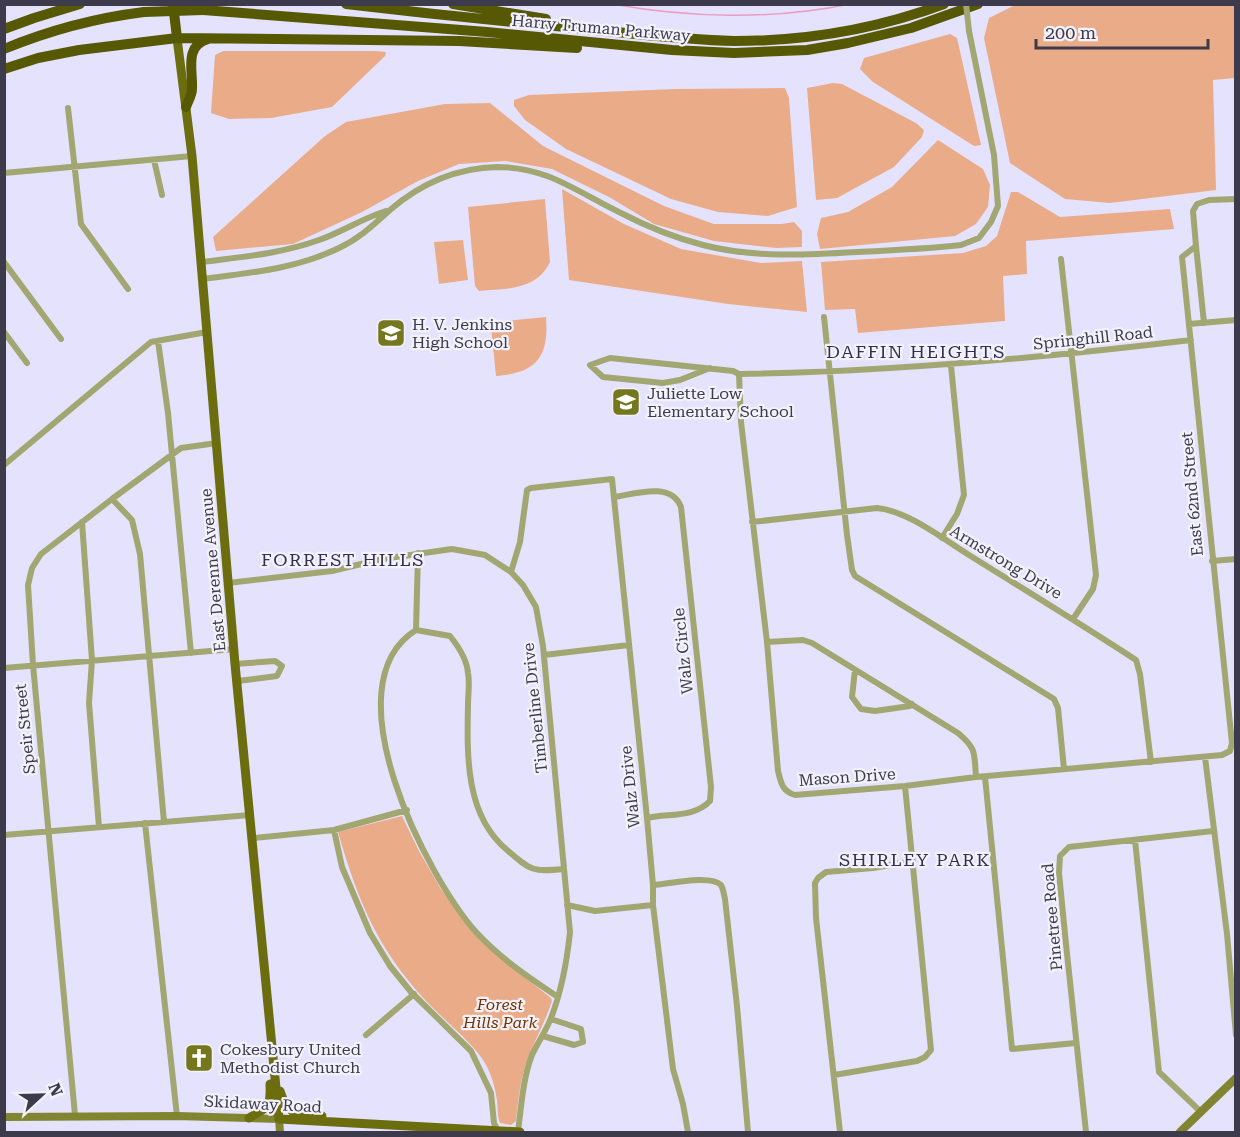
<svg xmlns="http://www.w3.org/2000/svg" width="1240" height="1137" viewBox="0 0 1240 1137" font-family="'Roboto Serif',serif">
	<rect width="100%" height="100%" fill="#e5e2fe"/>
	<!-- green -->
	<path fill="#eaac88" d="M 1015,5 L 1235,5 L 1235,78 L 1213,80 L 1216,190 L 1110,203 L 1065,199 L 1010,163 L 984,38 L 989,18 Z
		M 950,34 L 957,38 L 981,145 L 974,146 L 873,82 L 860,69 L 864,58 Z
		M 223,51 L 376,51 L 386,52 L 385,56 L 332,107 L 271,118 L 229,119 L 211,113 L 215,55 Z
		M 833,83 L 842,84 L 916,123 L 924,130 L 922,137 L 894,167 L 837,198 L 816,200 L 807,88 Z
		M 785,88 L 789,98 L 797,207 L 768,216 L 718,212 L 671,199 L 566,149 L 525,120 L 514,106 L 514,100 L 529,95 L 675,89 Z
		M 490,103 L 543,146 L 664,206 L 714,224 L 782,224 L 794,222 L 802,231 L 802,247 L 776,248 L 714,241 L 654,224 L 609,197 L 552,169 L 505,161 L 459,164 L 418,181 L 362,212 L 293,244 L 216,251 L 213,237 L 325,136 L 346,122 L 445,104 Z
		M 938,140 L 983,169 L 990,185 L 988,207 L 976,224 L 955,236 L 820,249 L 817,234 L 821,218 L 848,212 L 892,187 Z
		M 562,189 L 624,224 L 681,249 L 761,263 L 802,261 L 807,312 L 728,304 L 569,280 Z
		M 1011,192 L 1018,192 L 1060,217 L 1170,209 L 1174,229 L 1026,241 L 1027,274 L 1003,276 L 1005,321 L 858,333 L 855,309 L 825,310 L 821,262 L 963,253 L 986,246 L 997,236 Z
		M 545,199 L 550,262 C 536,291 507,288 479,291 L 475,286 L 468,207 Z
		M 463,240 L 468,280 L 439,284 L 434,242 Z
		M 546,317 C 549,357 537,373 496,376 L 491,327 L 494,322 Z
		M 402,816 L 419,851 L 441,889 L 463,919 L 511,966 L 551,998 L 552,1001 C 545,1023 533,1043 526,1064 C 520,1083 518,1101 516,1121 L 511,1125 L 500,1123 C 497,1115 498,1108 497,1100 C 495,1086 490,1069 481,1057 C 466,1037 444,1020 426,1001 C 377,948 358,901 338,832 Z"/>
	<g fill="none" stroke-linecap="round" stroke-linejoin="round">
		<!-- stream -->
		<path stroke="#ea9dbf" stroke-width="1.5" d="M 612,4 C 689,18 773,20 850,4"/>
		<!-- street -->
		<path stroke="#a2a671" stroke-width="6" d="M 68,108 L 81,224 L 128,289
			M 154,160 L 162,195
			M 4,173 L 192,156
			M 1196,246 L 1204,323
			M 1061,259 L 1096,575 L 1093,589 L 1073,619
			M 4,262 L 61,339
			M 201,262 C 241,257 280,254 319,240 C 342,232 363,218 386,211
			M 202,279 C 249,273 296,269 339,248 C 359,239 373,225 390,210 C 420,184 457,168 497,167 C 549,167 578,193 623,214 C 648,227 676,238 703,245 C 753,258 806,255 857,252 C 892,250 927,249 961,245 L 979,238 L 991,222 L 998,206 L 994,155 L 969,31
			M 824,317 L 847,535 L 852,570 L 855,576 L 1054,699 L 1058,708 L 1064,769
			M 1189,324 L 1236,320
			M 4,332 L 27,363
			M 158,341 L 168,413 L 191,653
			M 710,368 L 680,380 L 663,383 L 603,377 L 590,365 L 610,358 L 733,371 L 739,374 C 891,372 1041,358 1191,340
			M 739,374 L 741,422 L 767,642 L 778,771 C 781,783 782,791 795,795 L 905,786 L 976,777 L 1222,755 L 1230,751 L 1232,743 L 1182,257 L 1196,246 L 1193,211 L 1197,204 L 1209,200 L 1236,199
			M 4,465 L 151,342 L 207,332
			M 614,497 C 635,494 671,481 681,507 L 711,787 L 710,801 C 694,818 669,813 647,818
			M 112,499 L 132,520 L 140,554 L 164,822
			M 82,522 L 92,660 L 89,703 L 99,827
			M 752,522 L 877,508 C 908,511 943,539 969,555 C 1025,590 1081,624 1136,660 L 1140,674 L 1151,762
			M 942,538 L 957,514 L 964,495 L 951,366
			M 1212,561 L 1236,559
			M 511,572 L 520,542 L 527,490 L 531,488 L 612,479 L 647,818 L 653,885 L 653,905 L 673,1069 L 683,1104 L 688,1132
			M 228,583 L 332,571 L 382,559 L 452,549 L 485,555 L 511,572 L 523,585 L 536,607 L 543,646 L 570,932 C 567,961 562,990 551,1018 C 546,1031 538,1042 532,1055 C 523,1078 521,1108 518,1132
			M 416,630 L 418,553
			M 767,642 L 803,640 L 812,643 L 958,733 C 977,749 974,753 976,777
			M 544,655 L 629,645
			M 235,664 L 275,661 L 282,666 L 277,676 L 238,681
			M 4,668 L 235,649
			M 855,670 L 852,697 L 861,709 L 875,711 L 910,706 L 912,704
			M 1205,757 L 1227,934 L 1236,1035
			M 985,777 L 1012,1049 L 1076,1043
			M 145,823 L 177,1116
			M 334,830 L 342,867 L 370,933 L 390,966 L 411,992 L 471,1051 L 491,1093 L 494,1123 L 498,1131
			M 4,835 L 250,815
			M 253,838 L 334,830 L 407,810
			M 1135,840 L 1159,1072 L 1201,1112
			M 653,885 C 668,884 711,874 721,885 C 723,888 724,895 725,899 L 737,1006 L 748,1132
			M 567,905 L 595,911 L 653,905
			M 558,997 C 528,977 501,959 476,932 C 427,877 328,685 416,630 L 450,636 C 458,646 467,660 468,673 C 470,683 468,694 468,705 C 467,755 465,815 507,850 C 531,871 533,872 564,869
			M 366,1035 L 414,994
			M 543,1036 L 574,1045 L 583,1042 L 581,1029 L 551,1019
			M 834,1075 L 917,1061 L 925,1057 L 931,1050 L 905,786
			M 75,1115 L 33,665 L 28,585 L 32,568 L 41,554 L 112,499 L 181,448 L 217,443
			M 840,1132 L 816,918 L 815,883 L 818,878 L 826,872 L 873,868 L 913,861
			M 1086,1132 L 1066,944 L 1059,873 L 1060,856 L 1069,847 L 1213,831"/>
		<!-- secondary -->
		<path stroke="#82852f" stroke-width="8" d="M 4,1117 L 177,1116 L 279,1119 L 280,1132
			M 1180,1132 L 1236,1078"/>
		<!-- primary -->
		<path stroke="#6b6d0e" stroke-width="9" d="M 177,38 L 192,156 L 235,664 L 279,1119 L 520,1132
			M 280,1091 L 284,1102 L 293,1112 L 322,1116
			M 249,1118 C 268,1106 271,1109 270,1084"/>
		<!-- highway -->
		<path stroke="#565804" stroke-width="10" d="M 173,4 L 177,38
			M 346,4 C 422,13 499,21 576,28 C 629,33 682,40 734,41 C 806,41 877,29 944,4
			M 453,4 L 546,19
			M 203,10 L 487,32 L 672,50 L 734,53 L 807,50 L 848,43 L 911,28 L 978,4
			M 4,29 L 34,18 L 80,4
			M 4,49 C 50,30 95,18 144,12
			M 4,69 L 38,58 L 79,50 L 177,38 L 459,41 L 577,48
			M 186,107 C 188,101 192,95 192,89 C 193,70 184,46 208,39"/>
		<!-- street-bridge -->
		<path stroke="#a2a671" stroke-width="6" d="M 966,4 L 969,31"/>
		<!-- highway-bridge -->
		<path stroke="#565804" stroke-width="10" d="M 144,12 L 203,10"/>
	</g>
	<!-- icons -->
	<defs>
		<g id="school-square" transform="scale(1.5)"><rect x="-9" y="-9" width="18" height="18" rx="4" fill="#74771e" stroke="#f3f2fb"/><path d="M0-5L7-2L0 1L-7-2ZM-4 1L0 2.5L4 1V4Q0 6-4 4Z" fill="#fff"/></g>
		<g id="church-square" transform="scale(1.5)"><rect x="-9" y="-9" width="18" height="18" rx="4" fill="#74771e" stroke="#f3f2fb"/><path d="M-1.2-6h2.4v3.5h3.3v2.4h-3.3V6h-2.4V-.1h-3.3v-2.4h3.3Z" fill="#fff"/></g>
	</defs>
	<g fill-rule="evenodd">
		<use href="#school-square" x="391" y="333"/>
		<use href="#school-square" x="626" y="402"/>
		<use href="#church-square" x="199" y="1058"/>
	</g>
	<g text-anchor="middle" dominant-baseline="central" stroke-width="4.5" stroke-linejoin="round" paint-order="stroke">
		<!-- street labels -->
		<g font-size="16" fill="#3d3a4c" stroke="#f3f2fb">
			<text transform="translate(601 28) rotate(5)">Harry Truman Parkway</text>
			<text transform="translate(1093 338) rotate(-6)">Springhill Road</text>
			<text transform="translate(1192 494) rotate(-95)">East 62nd Street</text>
			<text transform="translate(1006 562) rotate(31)">Armstrong Drive</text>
			<text transform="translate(213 570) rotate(-95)">East Derenne Avenue</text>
			<text transform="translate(683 651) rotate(-96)">Walz Circle</text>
			<text transform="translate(535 708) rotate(-96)">Timberline Drive</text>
			<text transform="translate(25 729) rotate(-96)">Speir Street</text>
			<text transform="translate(847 777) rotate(-4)">Mason Drive</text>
			<text transform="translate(630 787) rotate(-96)">Walz Drive</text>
			<text transform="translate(1052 917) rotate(-95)">Pinetree Road</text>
			<text transform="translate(263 1104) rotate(3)">Skidaway Road</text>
		</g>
		<!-- poi labels -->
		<g font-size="16" fill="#3d3a4c" stroke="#f3f2fb" text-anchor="start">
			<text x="412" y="324">H. V. Jenkins<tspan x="412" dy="18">High School</tspan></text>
			<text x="647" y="393">Juliette Low<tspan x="647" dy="18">Elementary School</tspan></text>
			<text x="220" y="1049">Cokesbury United<tspan x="220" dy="18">Methodist Church</tspan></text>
		</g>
		<!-- park labels -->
		<g font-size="16" font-style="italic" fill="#733401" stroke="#f3f2fb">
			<text x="500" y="1004">Forest<tspan x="500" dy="18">Hills Park</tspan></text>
		</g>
		<!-- neighbourhood labels -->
		<g font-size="18" letter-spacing="1.5" fill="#362f53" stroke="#f3f2fb">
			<text x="916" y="351">DAFFIN HEIGHTS</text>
			<text x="343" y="559">FORREST HILLS</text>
			<text x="915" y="859">SHIRLEY PARK</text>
		</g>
	</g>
	<!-- border -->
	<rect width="1240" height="1137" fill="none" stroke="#3d3a4c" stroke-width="12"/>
	<!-- north arrow -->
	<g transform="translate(42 1095) rotate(68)" stroke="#f3f2fb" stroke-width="4.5" paint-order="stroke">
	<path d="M0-4.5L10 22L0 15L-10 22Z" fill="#3d3a4c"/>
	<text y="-9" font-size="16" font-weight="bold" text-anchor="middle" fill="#3d3a4c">N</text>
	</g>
	<!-- scale -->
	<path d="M1036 39v9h172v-9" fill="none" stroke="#3d3a4c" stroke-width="3"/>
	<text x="1045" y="39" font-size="18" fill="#3d3a4c" stroke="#f3f2fb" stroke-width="4.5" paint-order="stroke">200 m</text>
</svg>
